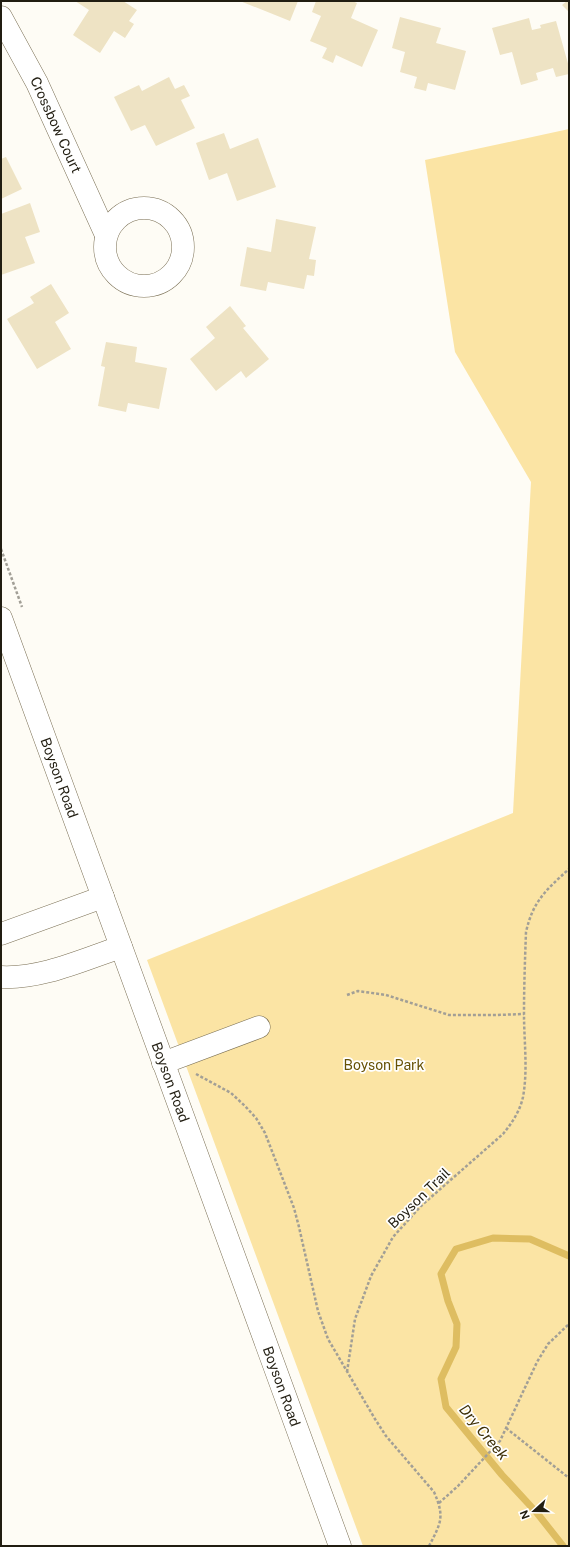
<svg xmlns="http://www.w3.org/2000/svg" width="570" height="1547" viewBox="0 0 570 1547" font-family="'Public Sans',sans-serif">
	<rect width="100%" height="100%" fill="#fefcf5"/>
	<!-- green -->
	<path fill="#fbe4a4" d="M 569,129 L 569,1546 L 363,1546 L 147,960 L 513,813 L 531,482 L 455,352 L 425,160 Z"/>
	<g fill="none" stroke-linecap="round" stroke-linejoin="round">
		<!-- stream -->
		<path stroke="#debd61" stroke-width="7" d="M 563,1546 L 537,1513 L 502,1475 L 446,1407 L 441,1379 L 456,1347 L 457,1324 L 448,1301 L 441,1274 L 456,1249 L 493,1238 L 530,1239 L 569,1256"/>
	</g>
	<!-- building -->
	<path fill="#eee3c4" d="M 75,1 L 123,1 L 137,10 L 129,21 L 134,24 L 125,38 L 114,31 L 100,53 L 73,35 L 89,10 Z
		M 240,1 L 298,1 L 290,21 Z
		M 316,1 L 352,1 L 357,3 L 351,18 L 378,30 L 362,67 L 336,55 L 333,63 L 322,58 L 327,48 L 310,41 L 321,16 L 312,12 Z
		M 567,1 L 569,1 L 569,12 L 562,5 Z
		M 400,17 L 441,28 L 436,43 L 466,51 L 455,90 L 428,83 L 426,91 L 414,88 L 417,77 L 400,72 L 405,52 L 392,48 Z
		M 529,18 L 532,30 L 541,28 L 540,25 L 556,21 L 569,67 L 569,74 L 556,77 L 553,68 L 536,73 L 538,80 L 521,85 L 512,52 L 500,55 L 492,28 Z
		M 169,77 L 175,89 L 184,85 L 190,96 L 181,100 L 195,128 L 156,146 L 145,125 L 131,131 L 114,97 L 139,85 L 142,91 Z
		M 224,133 L 230,149 L 258,138 L 276,187 L 237,201 L 227,173 L 209,180 L 196,143 Z
		M 6,157 L 22,189 L 1,199 L 1,159 Z
		M 30,203 L 40,232 L 25,237 L 35,263 L 1,275 L 1,214 Z
		M 276,219 L 316,227 L 309,259 L 316,260 L 314,276 L 307,275 L 304,289 L 268,282 L 266,291 L 240,286 L 247,247 L 271,252 Z
		M 51,284 L 69,313 L 55,322 L 71,349 L 37,369 L 7,319 L 34,303 L 30,297 Z
		M 230,306 L 246,326 L 243,328 L 269,359 L 246,378 L 241,371 L 216,391 L 190,359 L 215,338 L 206,327 Z
		M 106,342 L 137,347 L 135,362 L 167,368 L 159,409 L 128,403 L 126,412 L 98,406 L 105,367 L 101,366 Z"/>
	<g fill="none" stroke-linecap="round" stroke-linejoin="round">
		<!-- minor casing -->
		<g stroke="#7b7055" stroke-width="23">
			<g id="minor">
				<path id="s1" d="M 1,17 L 37,83 L 106,235"/>
				<circle cx="144" cy="247" r="39"/>
				<path id="s2" d="M 1,618 L 340,1546"/>
				<path d="M 1,934 L 103,897"/>
				<path d="M 1,977 C 42,979 82,960 121,947"/>
				<path d="M 163,1063 L 259,1027"/>
			</g>
		</g>
		<!-- path -->
		<path stroke="#a29f96" stroke-width="2.5" stroke-dasharray="3 2" stroke-linecap="butt" d="M 1,549 L 22,607
			M 347,995 L 358,991 L 386,995 L 449,1015 L 497,1015 L 524,1014
			M 196,1074 L 231,1093 L 245,1106 L 256,1118 L 265,1133 L 294,1208 L 299,1227 L 318,1311 L 328,1339 L 375,1419 L 386,1436 L 434,1492 C 445,1517 441,1523 429,1546
			M 347,1372 L 355,1319 L 371,1276 L 393,1237 L 421,1206 L 503,1134 C 512,1123 520,1111 523,1097 C 528,1070 524,1041 524,1014 C 524,987 525,959 526,932 C 533,901 546,890 569,869
			M 506,1428 L 569,1478
			M 439,1503 L 458,1486 L 500,1441 L 537,1362 L 548,1344 L 569,1324"/>
		<!-- minor -->
		<use href="#minor" stroke="#fff" stroke-width="22"/>
	</g>
	<g text-anchor="middle" dominant-baseline="central" stroke-width="3.5" stroke-linejoin="round" paint-order="stroke">
		<!-- street labels -->
		<g font-size="14" fill="#211d11" stroke="#fff">
			<text stroke="none"><textPath href="#s1" startOffset="121">Crossbow Court</textPath></text>
			<text stroke="none"><textPath href="#s2" startOffset="170">Boyson Road</textPath></text>
			<text stroke="none"><textPath href="#s2" startOffset="494">Boyson Road</textPath></text>
			<text transform="translate(419 1198) rotate(-44)">Boyson Trail</text>
			<text stroke="none"><textPath href="#s2" startOffset="818">Boyson Road</textPath></text>
		</g>
		<!-- park labels -->
		<g font-size="14" fill="#665105" stroke="#fff">
			<text x="384" y="1065">Boyson Park</text>
		</g>
		<!-- water labels -->
		<g font-size="15" font-style="italic" fill="#3e3007" stroke="#fff">
			<text transform="translate(484 1432) rotate(50)">Dry Creek</text>
		</g>
	</g>
	<!-- border -->
	<rect width="570" height="1547" fill="none" stroke="#211d11" stroke-width="4"/>
	<!-- north arrow -->
	<g transform="translate(534 1511) rotate(249)" stroke="#ffffff" stroke-width="3" paint-order="stroke">
	<path d="M0-3L7 15L0 10L-7 15Z" fill="#211d11"/>
	<text y="-6" font-size="11" font-weight="bold" text-anchor="middle" fill="#211d11">N</text>
	</g>
</svg>
